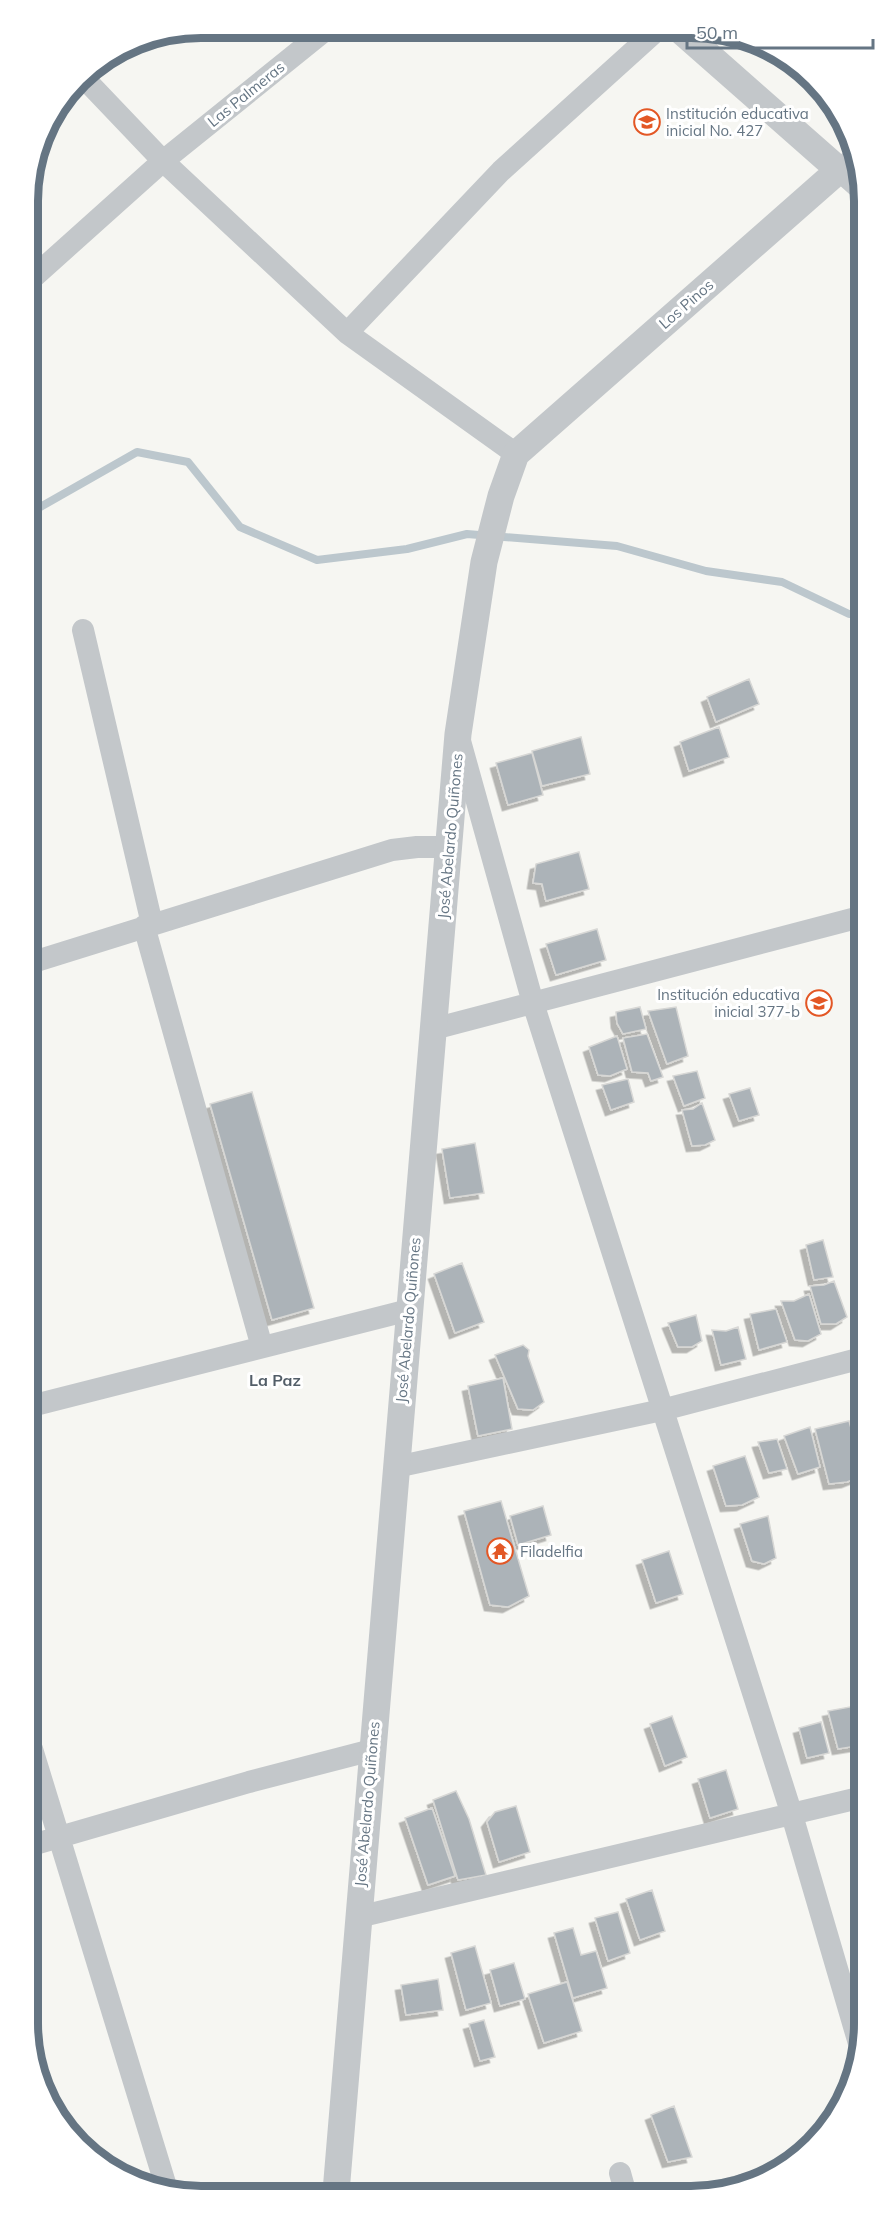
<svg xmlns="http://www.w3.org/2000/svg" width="891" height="2223" viewBox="0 0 891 2223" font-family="Mulish,sans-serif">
	<defs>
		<filter id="shadow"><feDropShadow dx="-5.5" dy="5.5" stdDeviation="0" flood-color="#0004"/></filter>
	</defs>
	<rect width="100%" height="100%" fill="#f6f6f2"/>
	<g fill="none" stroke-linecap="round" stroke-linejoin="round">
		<!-- stream -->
		<path stroke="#bcc7cd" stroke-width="8" d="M 28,514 L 137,452 L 188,462 L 240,527 L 317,560 L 407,549 L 467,534 L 617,546 L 706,571 L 782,582 L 849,614 L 860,614"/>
	</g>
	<!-- building -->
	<path fill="#acb3b8" stroke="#d7d7d5" stroke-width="1.5" filter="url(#shadow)" d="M 749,679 L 759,704 L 716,722 L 707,697 Z
		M 719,727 L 729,757 L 689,771 L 680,742 Z
		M 581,737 L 590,774 L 542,786 L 532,751 Z
		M 532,753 L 543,795 L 508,805 L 496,763 Z
		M 579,852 L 589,889 L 546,901 L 542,884 L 533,883 L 536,864 Z
		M 597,929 L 606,960 L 556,975 L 546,944 Z
		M 640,1007 L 646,1029 L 623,1034 L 617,1023 L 616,1012 Z
		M 676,1007 L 688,1056 L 667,1064 L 648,1011 Z
		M 647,1034 L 663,1077 L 651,1081 L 648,1073 L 632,1072 L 623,1038 Z
		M 617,1036 L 627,1069 L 610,1076 L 598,1075 L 589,1047 Z
		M 697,1071 L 705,1098 L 684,1106 L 673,1076 Z
		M 628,1079 L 634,1102 L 611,1110 L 602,1085 Z
		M 750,1088 L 759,1115 L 739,1121 L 729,1094 Z
		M 252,1092 L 314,1308 L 272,1320 L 210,1104 Z
		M 702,1103 L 715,1140 L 705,1145 L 692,1146 L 682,1110 L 693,1109 Z
		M 475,1143 L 484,1193 L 450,1198 L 442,1149 Z
		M 823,1240 L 833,1277 L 814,1280 L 806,1245 Z
		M 462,1263 L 484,1322 L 455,1333 L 434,1274 Z
		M 834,1281 L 847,1317 L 836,1324 L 821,1324 L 810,1286 L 824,1285 Z
		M 809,1294 L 821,1334 L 808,1341 L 795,1340 L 781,1301 L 794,1301 Z
		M 776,1309 L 787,1342 L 759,1350 L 750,1314 Z
		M 696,1315 L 702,1341 L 692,1347 L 678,1347 L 668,1323 Z
		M 738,1327 L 746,1359 L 721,1365 L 712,1330 L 726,1331 Z
		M 523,1345 L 529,1350 L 528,1356 L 544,1402 L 533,1410 L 518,1409 L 495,1355 Z
		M 503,1378 L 512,1429 L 478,1436 L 468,1386 Z
		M 849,1421 L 862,1468 L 862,1476 L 847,1482 L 829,1484 L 815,1429 Z
		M 810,1427 L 820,1467 L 798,1474 L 784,1436 Z
		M 777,1439 L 787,1469 L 769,1473 L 758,1442 Z
		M 745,1456 L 759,1497 L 742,1505 L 726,1506 L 713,1466 Z
		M 501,1501 L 529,1596 L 508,1607 L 490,1605 L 464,1511 Z
		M 543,1506 L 551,1535 L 518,1545 L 510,1516 Z
		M 768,1516 L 776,1558 L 764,1564 L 752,1561 L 740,1524 Z
		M 669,1551 L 683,1594 L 656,1603 L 642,1560 Z
		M 855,1706 L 863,1745 L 838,1749 L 828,1711 Z
		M 672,1716 L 687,1757 L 665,1766 L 650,1724 Z
		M 821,1722 L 829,1753 L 807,1758 L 799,1728 Z
		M 726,1770 L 738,1809 L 710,1818 L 698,1779 Z
		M 456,1791 L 469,1819 L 486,1875 L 458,1880 L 433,1800 Z
		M 516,1806 L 530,1852 L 499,1862 L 487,1822 L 495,1812 Z
		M 432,1808 L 455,1876 L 428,1885 L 405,1818 Z
		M 652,1890 L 665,1931 L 640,1940 L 626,1899 Z
		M 618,1912 L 630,1953 L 608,1961 L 595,1918 Z
		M 573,1928 L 581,1955 L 596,1951 L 607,1988 L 573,1998 L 554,1933 Z
		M 475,1946 L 491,2003 L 466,2010 L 451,1953 Z
		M 514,1963 L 525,1999 L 500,2006 L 490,1970 Z
		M 438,1979 L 443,2010 L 406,2015 L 401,1985 Z
		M 567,1982 L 582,2031 L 544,2043 L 528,1994 Z
		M 484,2020 L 495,2057 L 480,2061 L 469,2024 Z
		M 674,2106 L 692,2157 L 668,2162 L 651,2115 Z
		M 828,2126 L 821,2137 L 812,2142 L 809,2132 Z
		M 744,2174 L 746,2183 L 735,2190 L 710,2190 L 709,2183 Z"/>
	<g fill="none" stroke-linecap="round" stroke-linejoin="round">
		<!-- minor -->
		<path stroke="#c3c7ca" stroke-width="22" d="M 82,76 L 163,161 L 347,333 L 516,454
			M 858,155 L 839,170 L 858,187
			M 28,282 L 163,161 L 328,28
			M 347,333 L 501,171 L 657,30
			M 83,630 L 152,924
			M 460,741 L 533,1003 L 792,1815 L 860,2047
			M 144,926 L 262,1347
			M 30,963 L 392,850 L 417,847 L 449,847
			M 433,1029 L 860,917
			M 31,1406 L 409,1310
			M 396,1467 L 662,1410 L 862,1358
			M 32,1749 L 168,2193
			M 32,1845 L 249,1782 L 372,1750
			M 358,1917 L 863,1797
			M 620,2173 L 625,2191"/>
		<!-- tertiary -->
		<path stroke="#c3c7ca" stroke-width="27" d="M 336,2192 L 458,734 L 484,562 L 501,496 L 516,454 L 839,170 L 680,30"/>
	</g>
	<!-- icons -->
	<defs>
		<g id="school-ring" transform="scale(1.35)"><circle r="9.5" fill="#fff" stroke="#e35725" stroke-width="1.5"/><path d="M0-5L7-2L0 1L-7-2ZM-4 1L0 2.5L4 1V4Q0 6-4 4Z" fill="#e35725"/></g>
		<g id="temple-ring" transform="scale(1.35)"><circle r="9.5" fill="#fff" stroke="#e35725" stroke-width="1.5"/><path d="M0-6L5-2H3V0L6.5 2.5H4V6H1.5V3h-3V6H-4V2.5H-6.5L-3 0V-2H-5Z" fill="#e35725"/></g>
	</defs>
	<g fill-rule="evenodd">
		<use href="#school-ring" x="647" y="122"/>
		<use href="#school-ring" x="819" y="1003"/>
		<use href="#temple-ring" x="500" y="1551"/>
	</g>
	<g text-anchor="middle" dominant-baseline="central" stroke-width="6" stroke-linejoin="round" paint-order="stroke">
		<!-- street labels -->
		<g font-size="15" fill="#657583" stroke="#fff">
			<text transform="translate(246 94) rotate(-39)">Las Palmeras</text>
			<text transform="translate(686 304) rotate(-41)">Los Pinos</text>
			<text transform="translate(450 836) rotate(-85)">José Abelardo Quiñones</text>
			<text transform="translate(408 1320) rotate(-85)">José Abelardo Quiñones</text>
			<text transform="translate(367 1804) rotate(-85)">José Abelardo Quiñones</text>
		</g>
		<!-- poi labels -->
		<g font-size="15" fill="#657583" stroke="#fff" text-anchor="start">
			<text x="666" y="113">Institución educativa<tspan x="666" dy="17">inicial No. 427</tspan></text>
			<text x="800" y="994" text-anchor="end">Institución educativa<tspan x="800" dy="17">inicial 377-b</tspan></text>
			<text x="520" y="1551">Filadelfia</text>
		</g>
		<!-- neighbourhood labels -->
		<g font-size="16" font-weight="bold" fill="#535e68" stroke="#fff">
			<text x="275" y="1380">La Paz</text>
		</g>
	</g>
	<!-- crop -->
	<path d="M0 0H891V2223H0ZM201 38H691A163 163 0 0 1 854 201V2023A163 163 0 0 1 691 2186H201A163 163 0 0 1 38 2023V201A163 163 0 0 1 201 38Z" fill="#fff" fill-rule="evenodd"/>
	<path fill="none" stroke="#657583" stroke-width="8" d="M201 38H691A163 163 0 0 1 854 201V2023A163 163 0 0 1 691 2186H201A163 163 0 0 1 38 2023V201A163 163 0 0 1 201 38Z"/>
	<!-- scale -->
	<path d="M687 39v9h186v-9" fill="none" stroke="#657583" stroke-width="3"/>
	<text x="696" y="39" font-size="18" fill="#657583" stroke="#ffffff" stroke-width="4.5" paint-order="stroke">50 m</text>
</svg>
